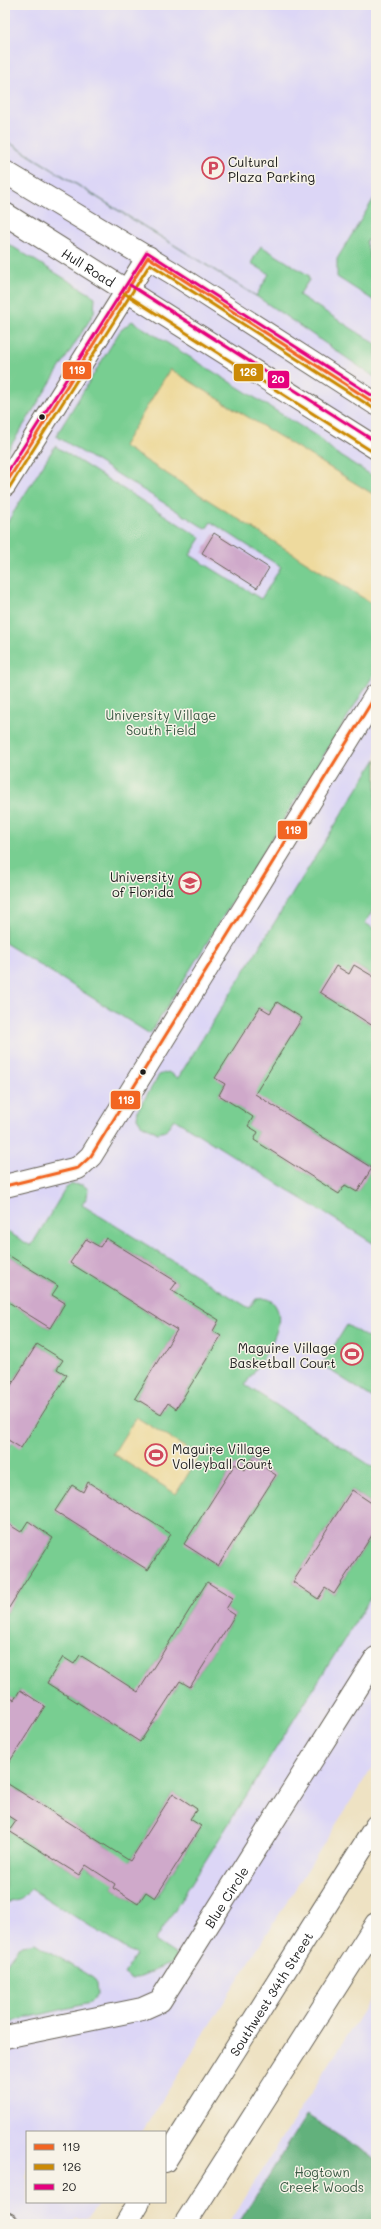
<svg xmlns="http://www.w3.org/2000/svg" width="381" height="2229" viewBox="0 0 381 2229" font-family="Mali,sans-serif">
	<rect width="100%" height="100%" fill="#f7f3e8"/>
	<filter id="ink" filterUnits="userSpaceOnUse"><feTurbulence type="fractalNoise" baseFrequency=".025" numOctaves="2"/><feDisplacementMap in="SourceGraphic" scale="8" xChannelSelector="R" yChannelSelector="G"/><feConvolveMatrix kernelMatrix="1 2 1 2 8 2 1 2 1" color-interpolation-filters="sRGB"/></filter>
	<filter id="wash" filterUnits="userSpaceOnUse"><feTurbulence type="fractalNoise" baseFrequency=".012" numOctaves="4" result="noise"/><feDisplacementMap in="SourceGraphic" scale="16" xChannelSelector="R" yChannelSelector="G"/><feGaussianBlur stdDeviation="0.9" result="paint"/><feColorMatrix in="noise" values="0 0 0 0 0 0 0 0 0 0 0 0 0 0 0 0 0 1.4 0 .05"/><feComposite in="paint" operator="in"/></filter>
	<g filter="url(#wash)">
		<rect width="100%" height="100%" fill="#eee2c3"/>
		<!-- built -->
		<path fill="#dcd6f6" d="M 5,5 L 376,5 L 376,1761 L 142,2132 L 27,2132 L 27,2202 L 99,2202 L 90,2216 L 86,2219 L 76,2219 L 74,2224 L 5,2224 Z
			M 376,1990 L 376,2224 L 228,2224 Z"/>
		<!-- green -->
		<path fill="#78ce91" stroke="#4a7556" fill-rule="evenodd" d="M 5,140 L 256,296 L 269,274 L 251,263 L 261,246 L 308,275 L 309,280 L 299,295 L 376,344 L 376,378 L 256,296 Z
			M 376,195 L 376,238 L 366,241 L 376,281 L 376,302 L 337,277 L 337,259 Z
			M 5,242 L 95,297 L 94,313 L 5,455 Z
			M 132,321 L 318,437 L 336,453 L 376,478 L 376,671 L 150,1034 L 5,943 L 5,526 L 55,446 L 201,538 L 190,555 L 261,599 L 281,567 L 211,522 L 206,529 L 56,436 L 120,331 Z
			M 376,759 L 376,905 L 365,923 L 376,930 L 376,978 L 355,965 L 349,974 L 320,992 L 376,1028 L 376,1245 L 174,1119 L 165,1131 L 158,1133 L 141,1124 L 137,1118 L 138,1110 L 159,1075 L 168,1072 L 178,1078 ZM 277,1002 L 302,1018 L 244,1111 L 219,1095 L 225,1084 L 216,1078 L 260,1007 L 270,1013 ZM 264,1100 L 372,1167 L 357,1192 L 345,1185 L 339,1194 L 254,1140 L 258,1132 L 248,1125 Z
			M 72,1184 L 83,1185 L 88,1189 L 87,1197 L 82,1205 L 249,1308 L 256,1299 C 264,1298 270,1298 275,1305 C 290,1327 256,1367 245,1385 L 376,1469 L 376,1506 L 352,1490 L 293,1582 L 318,1599 L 325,1588 L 334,1594 L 376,1529 L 376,1589 L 155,1941 L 175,1954 L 177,1956 L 173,1963 L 133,1979 L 124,1974 L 136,1955 L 31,1889 L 19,1900 L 5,1903 L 5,1814 L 16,1821 L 9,1831 L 79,1875 L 86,1865 L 96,1872 L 111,1849 L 18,1790 L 5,1810 L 5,1769 L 20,1690 L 14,1700 L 5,1695 L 5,1614 L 53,1538 L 28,1521 L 21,1532 L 5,1537 L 5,1452 L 67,1375 L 57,1369 L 63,1360 L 37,1344 L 5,1395 L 5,1300 L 50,1328 L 65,1303 L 52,1295 L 57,1285 L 5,1253 L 5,1230 L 31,1246 L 66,1188 ZM 106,1238 L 177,1282 L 171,1291 L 165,1323 L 71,1263 L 86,1239 L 100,1247 ZM 193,1304 L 219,1320 L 213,1331 L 221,1336 L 177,1408 L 168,1403 L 161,1414 L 135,1398 ZM 251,1459 L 276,1475 L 218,1566 L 193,1550 L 200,1539 L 191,1533 L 235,1464 L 244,1470 ZM 89,1482 L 160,1528 L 165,1544 L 148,1570 L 55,1511 L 72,1485 L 83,1492 ZM 207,1582 L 226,1609 L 235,1615 L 190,1687 L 180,1681 L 173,1692 L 148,1676 ZM 80,1655 L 151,1701 L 156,1717 L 140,1742 L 47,1683 L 63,1658 L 74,1664 ZM 173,1793 L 197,1809 L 190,1819 L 201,1826 L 156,1898 L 146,1892 L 138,1904 L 113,1888 Z
			M 347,1325 L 376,1343 L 376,1400 L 322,1365 Z
			M 35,1943 L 93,1978 L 97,1984 L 98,1994 L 90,2003 L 5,2023 L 5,1966 L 19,1947 Z"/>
		<!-- forest -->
		<path fill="#62b17b" stroke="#3f664c" d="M 307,2115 L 376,2159 L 376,2224 L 238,2224 Z"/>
		<!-- sand -->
		<path fill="#eeda9e" stroke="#857b5d" d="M 170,369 L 376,496 L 376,594 L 371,603 L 123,446 Z
			M 136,1417 L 199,1456 L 176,1494 L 113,1454 Z"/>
		<g id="blocks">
			<!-- building -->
			<path fill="#cfa9ca" d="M 214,533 L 269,568 L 257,588 L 202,553 Z
				M 354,965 L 376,978 L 376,1028 L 320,992 L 336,966 L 349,974 Z
				M 277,1002 L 302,1018 L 255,1094 L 372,1168 L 357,1192 L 345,1185 L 339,1194 L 254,1140 L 258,1132 L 248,1126 L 253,1117 L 219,1095 L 225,1084 L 215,1078 L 260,1007 L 270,1013 Z
				M 106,1238 L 177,1282 L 171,1290 L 219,1320 L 213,1331 L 221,1336 L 176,1409 L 168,1403 L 161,1414 L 135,1398 L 177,1330 L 70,1263 L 86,1239 L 100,1247 Z
				M 5,1253 L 58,1286 L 52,1295 L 65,1303 L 50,1328 L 5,1300 Z
				M 37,1344 L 63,1360 L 57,1369 L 67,1375 L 21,1448 L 5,1438 L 5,1395 Z
				M 251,1459 L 276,1475 L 218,1566 L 184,1544 L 235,1464 L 244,1470 Z
				M 88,1482 L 171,1534 L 148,1570 L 55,1511 L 72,1485 L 83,1492 Z
				M 352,1490 L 376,1506 L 376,1529 L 334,1594 L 325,1588 L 318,1599 L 293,1582 Z
				M 28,1521 L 53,1538 L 5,1614 L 5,1522 L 21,1532 Z
				M 207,1582 L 233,1598 L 226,1609 L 235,1615 L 190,1687 L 180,1681 L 140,1742 L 47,1683 L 63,1657 L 74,1664 L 80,1655 L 138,1692 Z
				M 20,1690 L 45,1706 L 5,1769 L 5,1695 L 14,1700 Z
				M 5,1782 L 130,1861 L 173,1793 L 197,1809 L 190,1819 L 201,1826 L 155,1898 L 146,1892 L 138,1904 L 113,1888 L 115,1884 L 86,1865 L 79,1875 L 9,1831 L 16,1821 L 5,1814 Z"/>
		</g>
	</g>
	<g filter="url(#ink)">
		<use href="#blocks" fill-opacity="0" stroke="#666156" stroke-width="1"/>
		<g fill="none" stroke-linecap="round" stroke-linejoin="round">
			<!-- minor casing -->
			<g stroke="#666156" stroke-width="24">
				<g id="minor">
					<path d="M 5,172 L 171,272 L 376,404"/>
					<path id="s1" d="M 5,214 L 376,448"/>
					<path d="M 5,485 L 148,257"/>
					<path d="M 5,1186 L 78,1168 L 91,1156 L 376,695"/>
					<path id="s2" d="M 5,2037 L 142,2009 L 160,2001 L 376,1658"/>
					<path d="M 5,2223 L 7,2224"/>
				</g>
			</g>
			<!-- primary casing -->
			<g stroke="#666156" stroke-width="24">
				<g id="primary">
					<path id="s3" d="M 165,2161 L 376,1826"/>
					<path d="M 126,2224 L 139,2202"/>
					<path d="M 185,2224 L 376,1924"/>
				</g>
			</g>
			<!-- minor -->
			<use href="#minor" stroke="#fff" stroke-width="22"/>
			<!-- primary -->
			<use href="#primary" stroke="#fff" stroke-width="22"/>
			<!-- bus-1 casing -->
			<g stroke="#f7f3e8" stroke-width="6">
				<path id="bus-1" d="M 5,485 L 148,257 L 376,404
					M 5,1186 L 78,1168 L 91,1156 L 376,695"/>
			</g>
			<!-- bus-2 casing -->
			<g stroke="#f7f3e8" stroke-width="6">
				<path id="bus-2" d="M 124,293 L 373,452
					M 9,488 L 150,264 L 373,408"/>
			</g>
			<!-- bus-3 casing -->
			<g stroke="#f7f3e8" stroke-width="6">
				<path id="bus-3" d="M 130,285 L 376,442
					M 5,476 L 147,252 L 376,398"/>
			</g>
			<!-- bus-1 -->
			<use href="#bus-1" stroke="#f26522" stroke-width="3"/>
			<!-- bus-2 -->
			<use href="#bus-2" stroke="#cb8a06" stroke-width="3"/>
			<!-- bus-3 -->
			<use href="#bus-3" stroke="#e5007d" stroke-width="3"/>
		</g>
	</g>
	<!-- icons -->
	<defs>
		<g id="parking-ring" transform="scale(1.15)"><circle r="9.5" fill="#f7f3e8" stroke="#d1495b" stroke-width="1.5"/><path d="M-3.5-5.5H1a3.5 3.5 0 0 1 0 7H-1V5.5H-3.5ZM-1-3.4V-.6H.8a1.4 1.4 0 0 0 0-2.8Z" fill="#d1495b"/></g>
		<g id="university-ring" transform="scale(1.15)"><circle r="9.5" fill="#f7f3e8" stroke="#d1495b" stroke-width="1.5"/><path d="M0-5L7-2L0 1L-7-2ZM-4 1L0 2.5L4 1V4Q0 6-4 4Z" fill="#d1495b"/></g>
		<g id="stadium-ring" transform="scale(1.15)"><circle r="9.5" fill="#f7f3e8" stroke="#d1495b" stroke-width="1.5"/><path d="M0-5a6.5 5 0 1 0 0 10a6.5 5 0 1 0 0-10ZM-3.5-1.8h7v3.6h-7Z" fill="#d1495b"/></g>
	</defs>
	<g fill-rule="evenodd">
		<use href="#parking-ring" x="213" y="168"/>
		<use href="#university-ring" x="190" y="883"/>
		<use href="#stadium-ring" x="352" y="1354"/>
		<use href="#stadium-ring" x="156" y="1455"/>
	</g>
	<!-- markers -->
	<g fill="#1c1c1c" stroke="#f7f3e8" stroke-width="1.5">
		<circle cx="42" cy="417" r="3.5"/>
		<circle cx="143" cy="1072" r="3.5"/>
	</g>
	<g text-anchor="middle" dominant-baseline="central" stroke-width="3" stroke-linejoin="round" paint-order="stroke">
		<!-- poi labels -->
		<g font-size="13" fill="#1c1c1c" stroke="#f7f3e8" text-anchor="start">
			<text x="228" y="161">Cultural<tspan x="228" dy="15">Plaza Parking</tspan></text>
			<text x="174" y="876" text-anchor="end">University<tspan x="174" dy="15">of Florida</tspan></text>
			<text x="336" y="1347" text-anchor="end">Maguire Village<tspan x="336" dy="15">Basketball Court</tspan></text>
			<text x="172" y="1448">Maguire Village<tspan x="172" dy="15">Volleyball Court</tspan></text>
		</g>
		<!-- street labels -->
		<g font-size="13" fill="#1c1c1c" stroke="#f7f3e8">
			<text stroke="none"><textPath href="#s1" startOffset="99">Hull Road</textPath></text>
			<text stroke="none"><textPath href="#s2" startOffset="283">Blue Circle</textPath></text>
			<text stroke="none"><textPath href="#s3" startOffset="198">Southwest 34th Street</textPath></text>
		</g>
		<!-- park labels -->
		<g font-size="13" fill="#3c5a45" stroke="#f7f3e8">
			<text x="161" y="714">University Village<tspan x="161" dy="15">South Field</tspan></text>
			<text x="322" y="2171">Hogtown<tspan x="322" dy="15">Creek Woods</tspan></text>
		</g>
	</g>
	<g stroke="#f7f3e8" stroke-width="1.5">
		<rect x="62" y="361" width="30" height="19" rx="4" fill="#f26522"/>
		<rect x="233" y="363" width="31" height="19" rx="4" fill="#cb8a06"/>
		<rect x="267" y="370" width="23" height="19" rx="4" fill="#e5007d"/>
		<rect x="277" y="820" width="31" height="20" rx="4" fill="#f26522"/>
		<rect x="110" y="1090" width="31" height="20" rx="4" fill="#f26522"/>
	</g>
	<g font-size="11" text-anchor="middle" font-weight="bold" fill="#fff">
		<text x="77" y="374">119</text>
		<text x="248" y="376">126</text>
		<text x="278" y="383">20</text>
		<text x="293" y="834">119</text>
		<text x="126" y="1104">119</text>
	</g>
	<!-- margin -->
	<rect width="381" height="2229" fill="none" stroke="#f7f3e8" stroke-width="20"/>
	<!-- legend -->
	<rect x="26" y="2131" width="140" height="72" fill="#f7f3e8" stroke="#9f9d96"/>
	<rect x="34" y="2144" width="20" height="6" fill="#f26522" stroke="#9f9d96"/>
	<text x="62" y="2151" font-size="12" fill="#1c1c1c">119</text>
	<rect x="34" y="2164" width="20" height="6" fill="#cb8a06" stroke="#9f9d96"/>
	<text x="62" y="2171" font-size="12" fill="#1c1c1c">126</text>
	<rect x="34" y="2184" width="20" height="6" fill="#e5007d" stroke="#9f9d96"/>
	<text x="62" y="2191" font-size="12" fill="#1c1c1c">20</text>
</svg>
